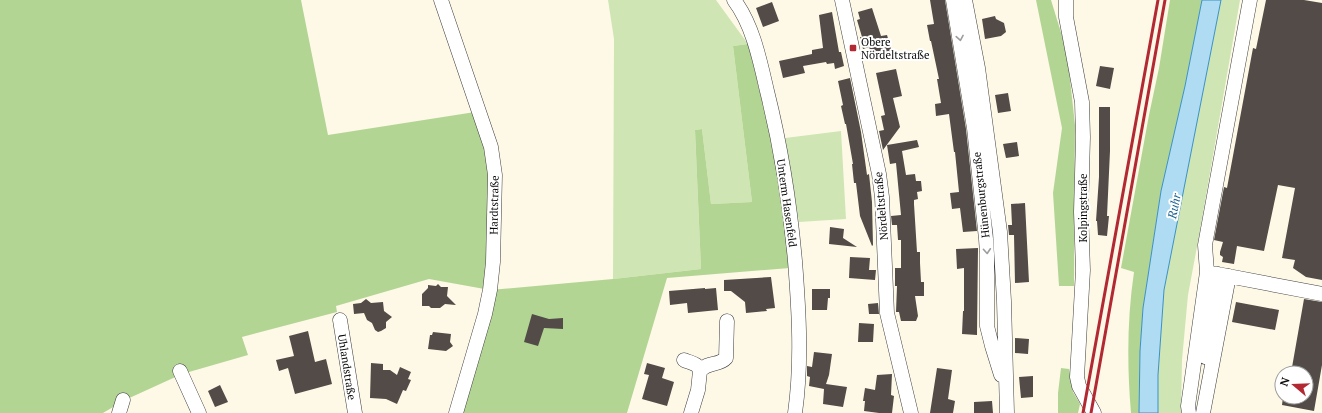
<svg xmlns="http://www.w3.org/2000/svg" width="1322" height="413" viewBox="0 0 1322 413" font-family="'PT Serif',serif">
	<rect width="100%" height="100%" fill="#fef9e7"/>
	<!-- green -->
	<path fill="#cfe6b4" d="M 608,0 L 716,0 L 748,44 L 733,46 L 752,202 L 711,204 L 702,129 L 695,130 L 701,269 L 613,279 L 614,39 Z
		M 1221,0 L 1240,0 L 1199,236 L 1188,295 L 1182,360 L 1181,413 L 1158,413 L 1158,375 L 1164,290 Z
		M 841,131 L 846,219 L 799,222 L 785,138 Z"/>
	<!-- forest -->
	<path fill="#b3d594" d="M 0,0 L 301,0 L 328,135 L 475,112 L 488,155 L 490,290 L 613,279 L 701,269 L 695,130 L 702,129 L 711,204 L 752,202 L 733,46 L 748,44 L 776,158 L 790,268 L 667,278 L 627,413 L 462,413 L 490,290 L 429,279 L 336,306 L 337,312 L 242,337 L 248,355 L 182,374 L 125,400 L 103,413 L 0,413 Z
		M 1036,0 L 1051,0 L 1067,52 L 1075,125 L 1074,286 L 1059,286 L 1053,193 L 1062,128 Z
		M 1170,0 L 1202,0 L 1185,86 L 1161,191 L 1148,276 L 1143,308 L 1140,351 L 1139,413 L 1131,413 C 1127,366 1127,319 1134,272 L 1121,268 L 1149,115 L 1159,68 Z
		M 1061,368 L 1069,369 L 1073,392 L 1080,404 L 1078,413 L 1058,413 L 1058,393 Z"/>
	<!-- water -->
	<path fill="#afdbf3" stroke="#3991c6" d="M 1202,0 L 1221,0 L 1164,290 L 1158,375 L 1158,413 L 1139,413 L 1140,351 L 1143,308 L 1148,276 L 1161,191 L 1185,86 Z"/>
	<!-- building -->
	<path fill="#524b47" d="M 930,0 L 945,0 L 966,129 L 977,231 L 963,232 L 960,208 L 952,209 L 950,193 L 959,192 L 955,152 L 954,152 L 949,114 L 936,116 L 935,104 L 941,103 L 937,79 L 939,79 L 931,41 L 930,41 L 927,25 L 934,24 Z
		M 1266,0 L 1304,0 L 1322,3 L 1322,280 L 1306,277 L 1293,268 L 1295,260 L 1282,258 L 1295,188 L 1278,185 L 1264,251 L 1237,246 L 1234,264 L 1222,262 L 1223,257 L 1220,255 L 1220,252 L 1223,242 L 1214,240 L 1224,187 L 1227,188 L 1253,48 L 1256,49 Z
		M 772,2 L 779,21 L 763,27 L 756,8 Z
		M 872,8 L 881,36 L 887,35 L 892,52 L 873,58 L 869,47 L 863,49 L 860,37 L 862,37 L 857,20 L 860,19 L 858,12 Z
		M 832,12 L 839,52 L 841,52 L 844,66 L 835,69 L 834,63 L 827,64 L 826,62 L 803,66 L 805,73 L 783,78 L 779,61 L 812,54 L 812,50 L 823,48 L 819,15 Z
		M 995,16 L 996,19 L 1004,23 L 1006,32 L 1001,36 L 985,39 L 982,19 Z
		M 1100,66 L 1114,68 L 1110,89 L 1096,86 Z
		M 896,69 L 902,96 L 893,98 L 900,127 L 883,150 L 879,131 L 884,130 L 881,116 L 885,115 L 876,73 Z
		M 850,78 L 861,132 L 867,175 L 869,174 L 872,202 L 873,245 L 872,246 L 860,216 L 856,183 L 854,183 L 852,164 L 853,164 L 846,124 L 845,124 L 841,106 L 843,105 L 838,81 Z
		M 1008,93 L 1011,111 L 998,113 L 995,95 Z
		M 1099,107 L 1110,107 L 1110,151 L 1107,216 L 1109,216 L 1107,236 L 1098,235 L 1097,221 L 1096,221 L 1099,177 Z
		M 917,140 L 919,147 L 902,151 L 906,175 L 915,174 L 916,181 L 921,181 L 922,191 L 917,192 L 918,199 L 914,200 L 914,204 L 917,252 L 920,252 L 920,263 L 921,282 L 924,282 L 924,296 L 915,296 L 918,316 L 916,321 L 901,321 L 899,312 L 896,312 L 897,286 L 895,286 L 895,268 L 901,268 L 901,240 L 898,240 L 897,225 L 892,225 L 891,216 L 901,215 L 896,163 L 890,164 L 887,145 Z
		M 1017,142 L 1019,156 L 1006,158 L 1003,144 Z
		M 1025,203 L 1029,282 L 1015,283 L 1014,235 L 1009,235 L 1008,225 L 1012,225 L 1011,204 Z
		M 830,227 L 844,229 L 843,238 L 857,247 L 829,244 Z
		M 978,248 L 977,335 L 962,334 L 963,311 L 964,311 L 964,268 L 957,269 L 956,249 Z
		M 850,257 L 870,258 L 869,270 L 876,270 L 875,280 L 849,278 Z
		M 771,277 L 775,308 L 766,309 L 767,311 L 746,313 L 745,302 L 731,291 L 724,291 L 724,280 Z
		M 438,284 L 441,287 L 448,287 L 447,296 L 456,305 L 445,304 L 440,308 L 431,308 L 429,306 L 422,306 L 422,294 L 428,288 L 428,285 L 436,286 Z
		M 705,288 L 705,289 L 716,288 L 718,310 L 688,313 L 687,303 L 670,305 L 669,291 Z
		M 812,289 L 830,289 L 830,298 L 828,298 L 827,310 L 812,310 Z
		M 366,299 L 371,303 L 383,302 L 384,311 L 392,317 L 386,322 L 386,328 L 381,331 L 378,332 L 375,330 L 372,323 L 367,320 L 364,313 L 354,314 L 353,304 L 361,303 Z
		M 1304,299 L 1322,302 L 1322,365 L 1314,411 L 1282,405 L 1283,397 L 1306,397 L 1306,373 L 1291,373 Z
		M 1236,302 L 1279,310 L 1275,330 L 1232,322 Z
		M 878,303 L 879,314 L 869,314 L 868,304 Z
		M 532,314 L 549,319 L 563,318 L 563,329 L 544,328 L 538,346 L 524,342 Z
		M 859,323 L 874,324 L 873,342 L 858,342 Z
		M 308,331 L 315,362 L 326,359 L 332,384 L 295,394 L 288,368 L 279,371 L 276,360 L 294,356 L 289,336 Z
		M 433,332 L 451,334 L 450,342 L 453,346 L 446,351 L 428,349 L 430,335 L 432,335 Z
		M 1015,338 L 1029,339 L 1028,354 L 1015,353 Z
		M 814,352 L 832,354 L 829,375 L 826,384 L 847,387 L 843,407 L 823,404 L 824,389 L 809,386 L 810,377 L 807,376 L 807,366 L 812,367 Z
		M 371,363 L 383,364 L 383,370 L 390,370 L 397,375 L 400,367 L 411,372 L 408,379 L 411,380 L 406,391 L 403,390 L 397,404 L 386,399 L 370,398 Z
		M 647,363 L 665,368 L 662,378 L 674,382 L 667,406 L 642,399 L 649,375 L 644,374 Z
		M 937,368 L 952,370 L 948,399 L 955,401 L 953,413 L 930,413 Z
		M 892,374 L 891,395 L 894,396 L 892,413 L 879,413 L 864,411 L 865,401 L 863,401 L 865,388 L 875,390 L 877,375 Z
		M 1033,376 L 1033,397 L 1021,398 L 1019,377 Z
		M 220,385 L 228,402 L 215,407 L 208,391 Z
		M 992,401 L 993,413 L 974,413 L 974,402 Z"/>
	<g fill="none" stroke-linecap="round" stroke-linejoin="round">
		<!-- minor casing -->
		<g stroke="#3d3d3d" stroke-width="15">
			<path id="minor" d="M 441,0 L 491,147 L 495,175 L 493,262 L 490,290 L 485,314 L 456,413
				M 734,0 C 753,25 760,61 767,91 C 781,147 790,204 795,261 C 799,312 802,363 795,413
				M 842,0 L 879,174 L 882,197 L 887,313 L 911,413
				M 953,0 L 974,128 L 986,239 L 987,254 L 987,326 L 992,346 L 1001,375
				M 965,0 L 978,68 L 1000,232 L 1004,301 L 1007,413
				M 1066,0 L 1066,17 L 1082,102 L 1083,137 L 1081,212 L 1083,270 L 1077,377 L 1079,386 L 1094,413
				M 1207,272 L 1205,245 L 1250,0
				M 340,320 L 355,413
				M 1205,357 L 1218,274
				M 684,360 C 691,363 698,363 700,371
				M 180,371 L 199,413
				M 119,413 L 123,400
				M 691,413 L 698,390 L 700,371 C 708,361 719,366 726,358 L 727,321
				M 1189,413 L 1188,406 L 1207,272 L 1322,294
				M 1203,413 L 1229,276"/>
		</g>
		<!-- minor -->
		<use href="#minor" stroke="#fff" stroke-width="14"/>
		<!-- rail -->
		<path stroke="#b22933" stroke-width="3" d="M 1083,413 L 1158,0
			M 1091,413 L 1165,0"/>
	</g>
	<!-- one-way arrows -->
	<defs><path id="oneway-chevron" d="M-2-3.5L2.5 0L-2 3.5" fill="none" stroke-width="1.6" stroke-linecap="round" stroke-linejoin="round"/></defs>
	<g stroke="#9d9d9d">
		<use href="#oneway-chevron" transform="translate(960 38) rotate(80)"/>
		<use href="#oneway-chevron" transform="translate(987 251) rotate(86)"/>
	</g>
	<!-- markers -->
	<rect fill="#b22933" stroke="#fff" stroke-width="1.5" x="849" y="44" width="8" height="8" rx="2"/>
	<g text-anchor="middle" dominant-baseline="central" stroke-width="4" stroke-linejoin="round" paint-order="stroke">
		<!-- poi labels -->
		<g font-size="11" fill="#0a0a0a" stroke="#fff" text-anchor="start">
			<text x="861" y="42">Obere<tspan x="861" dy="13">Nördeltstraße</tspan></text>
		</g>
		<!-- street labels -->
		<g font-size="11" fill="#0a0a0a" stroke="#fff">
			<text transform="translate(981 195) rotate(-96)">Hünenburgstraße</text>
			<text transform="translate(787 203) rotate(82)">Unterm Hasenfeld</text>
			<text transform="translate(494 205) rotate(-89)">Hardtstraße</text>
			<text transform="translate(881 206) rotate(-95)">Nördeltstraße</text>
			<text transform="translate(1083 208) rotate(-90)">Kolpingstraße</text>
			<text transform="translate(347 367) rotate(81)">Uhlandstraße</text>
		</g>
		<!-- water labels -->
		<g font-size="12" font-style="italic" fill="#1a6294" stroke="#fff">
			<text transform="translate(1174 206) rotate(-79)">Ruhr</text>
		</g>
	</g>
	<!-- north arrow -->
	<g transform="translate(1294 385) rotate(289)"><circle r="19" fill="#ffffff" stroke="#9d9d9d"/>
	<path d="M0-3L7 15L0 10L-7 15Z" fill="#b22933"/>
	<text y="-6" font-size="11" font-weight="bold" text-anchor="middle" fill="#0a0a0a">N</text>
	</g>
</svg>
